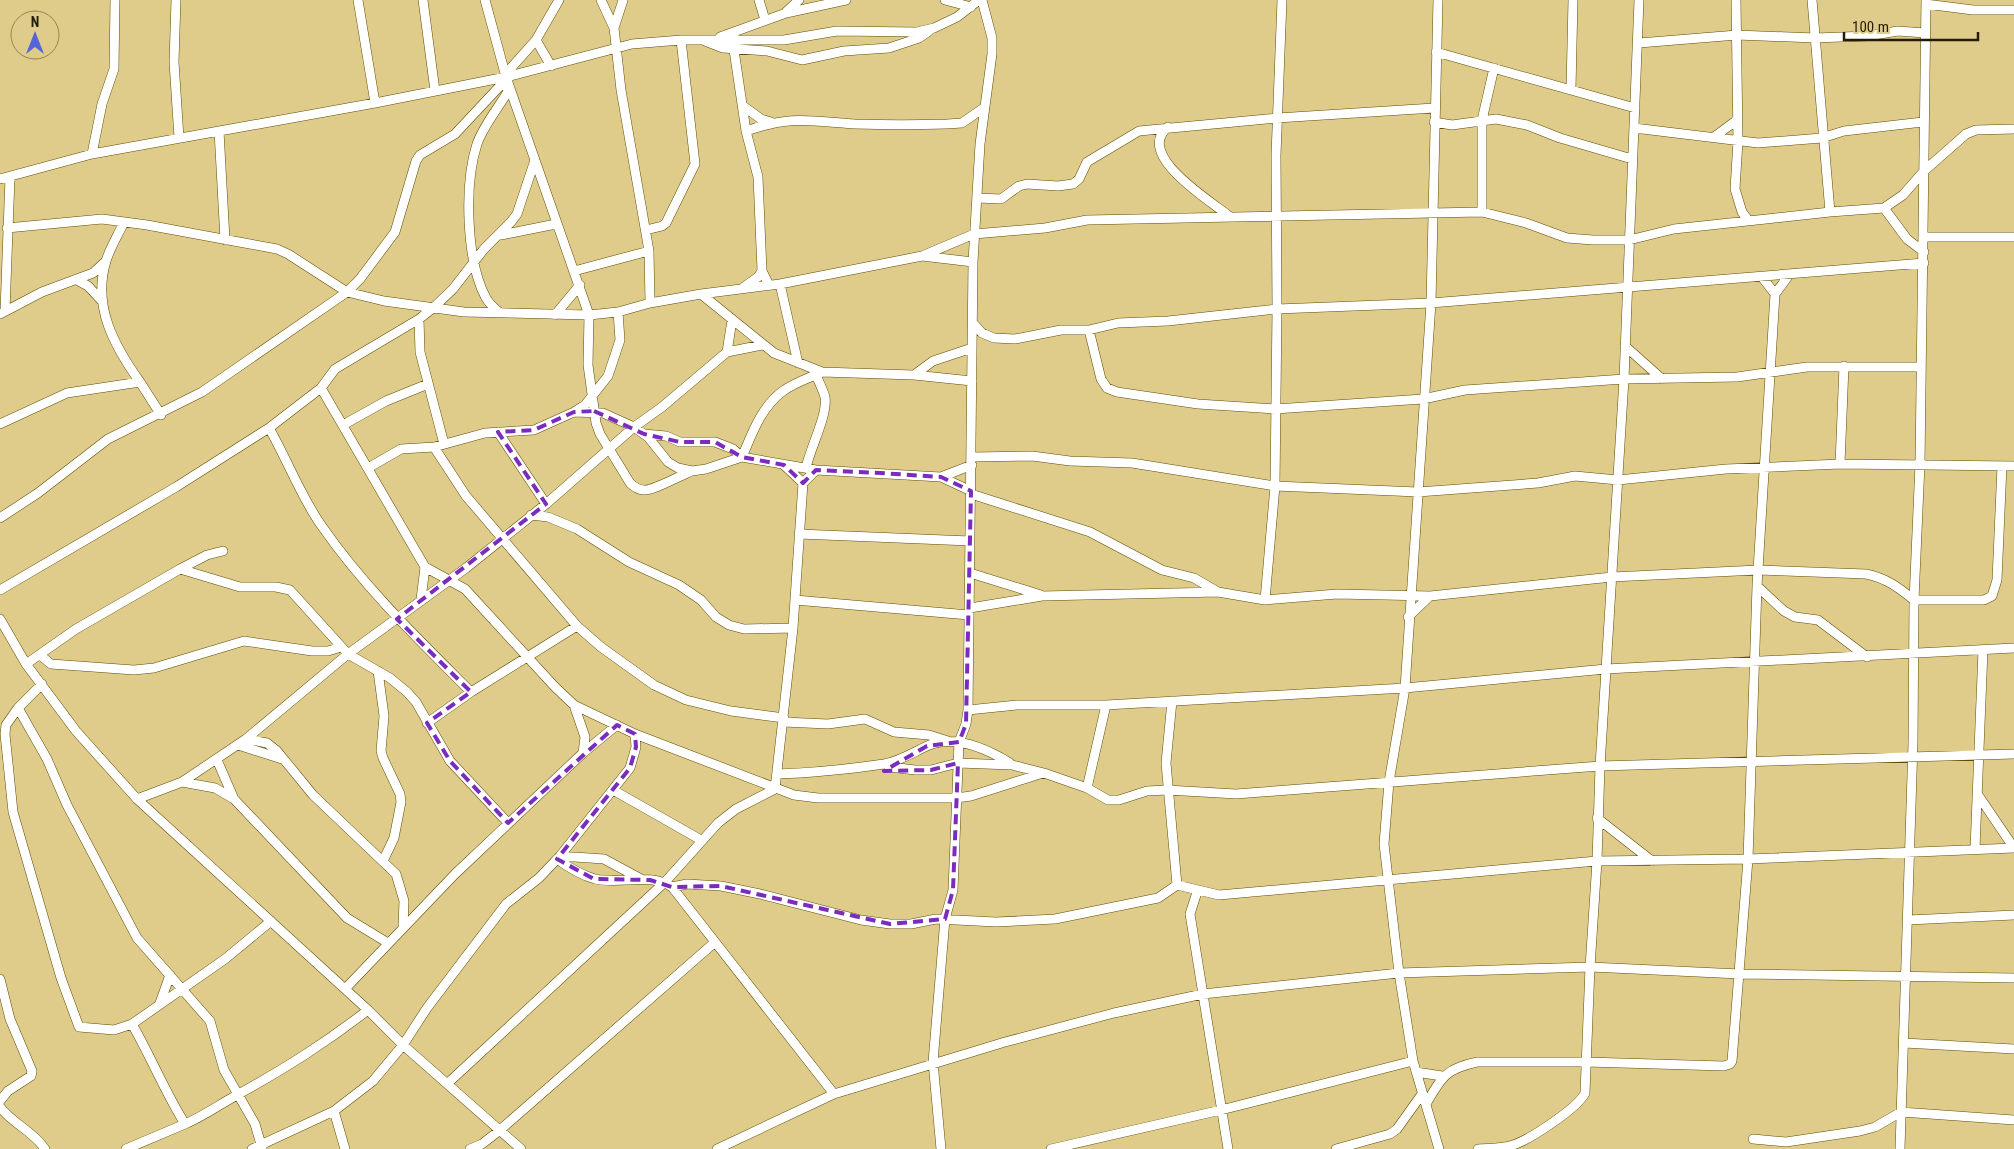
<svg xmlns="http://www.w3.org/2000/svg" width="2014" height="1149" viewBox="0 0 2014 1149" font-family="'Roboto Condensed',sans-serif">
	<rect width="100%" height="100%" fill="#dfcc8b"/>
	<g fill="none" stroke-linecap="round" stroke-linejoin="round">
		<!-- street casing -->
		<g stroke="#5f4d03" stroke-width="10">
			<path id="street" d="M 176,0 L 174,62 L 179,138
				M 358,0 L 375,103
				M 423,0 L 435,91
				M 485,0 L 506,77 L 589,315 L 588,365 L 596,423 L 600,434 L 630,483 C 634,487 638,490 644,490 C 653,491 681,475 692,471
				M 601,0 L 614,28 L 621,90 L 649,251 L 650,303
				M 759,0 L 765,20
				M 945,0 L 971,7
				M 1438,0 L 1431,303 L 1405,688 L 1389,782 L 1384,844 L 1399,973 L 1413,1061 L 1439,1149
				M 1736,0 L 1738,141 L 1735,189 L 1742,212 L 1748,220
				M 1812,0 L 1830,212
				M 1926,4 L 1973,10 L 2014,10
				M 786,12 L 799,0
				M 614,28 L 623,0
				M 720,37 L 786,13 L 846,0
				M 536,40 L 551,66
				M 705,41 L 723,48 L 767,51 L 802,60 L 844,51 L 889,48 L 919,38 L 929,31
				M 1639,43 L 1737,35 L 1815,38 L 1868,36 L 1898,31 L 1925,33
				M 734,50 L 746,131 L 758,177 L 762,271 L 769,285
				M 1436,52 L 1635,108
				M 510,76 L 511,68 L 536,40 L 559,0
				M 1571,89 L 1573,0
				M 743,106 L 761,119 L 771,122
				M 1434,122 L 1452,125 L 1496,119 L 1527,125 L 1560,138 L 1632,159
				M 1168,127 C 1134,154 1209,200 1229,216
				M 1634,128 L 1758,143 L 1822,138 L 1844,131 L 1923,122
				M 219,131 L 225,240
				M 746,131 C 792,115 809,121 855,124 C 886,125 917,125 947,124 L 962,123 L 985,107
				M 1714,137 L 1737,120
				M 92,154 L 102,104 L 114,69 L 115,0
				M 0,179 L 92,154 L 375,103 L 506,77 L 632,44 L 681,40 L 784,40 L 837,31 L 917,32 L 934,28 L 957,17 L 979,0
				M 977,198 L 1001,199 L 1019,186 L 1027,184 L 1058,186 L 1073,184 L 1079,179 L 1087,162 L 1139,131 L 1277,118 L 1434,108
				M 1884,208 L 1907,239 L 1924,252
				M 1482,212 L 1482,120 L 1494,68
				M 124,222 C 118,235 110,248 106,261 C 92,307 115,347 140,382
				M 7,228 L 102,219 L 147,225 L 277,249 L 288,254 L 347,292 L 384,301 L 464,312 L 589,315 L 618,312 L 650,303 L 701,294 L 780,284 L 922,256 L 974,234 L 1045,228 L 1087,220 L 1482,212 L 1526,223 L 1567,238 L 1593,240 L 1629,240 L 1674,229 L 1830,212 L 1884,208 L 1903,195 L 1924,171 L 1966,134 L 1976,130 L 2014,129
				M 646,230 L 662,226 L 666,223 L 695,164 L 681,40
				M 501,235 L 556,224
				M 1924,237 L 2014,237
				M 922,256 L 973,262
				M 574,271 L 649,251
				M 1762,277 L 1775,294
				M 77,280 L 88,286 L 101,300
				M 780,284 L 798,363
				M 744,287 L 758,277 L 762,271
				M 701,294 L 774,353 L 822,372 L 914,375 L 972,381
				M 5,311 L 10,177
				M 499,312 C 494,308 489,303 486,298 C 466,261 464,184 477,144 C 484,124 500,106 510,88
				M 0,314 L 42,292 L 93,273 L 105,262
				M 555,315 L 580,285
				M 419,319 L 420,352 L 444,444
				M 973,323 L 982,333 L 994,338 L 1015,339 L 1061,330 L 1089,330 L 1118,323 L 1168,321 L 1277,309 L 1431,303 L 1924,263
				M 1089,330 L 1101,379 L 1107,388 L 1117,392 L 1198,404 L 1275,409 L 1423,399 L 1465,390 L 1624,379 L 1737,377 L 1807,367 L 1921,367
				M 1625,346 L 1662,379
				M 727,352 L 732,320
				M 914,375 L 933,361 L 972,348
				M 321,388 L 425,567 L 465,589 L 555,687 L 574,705 L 635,734 L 794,795 L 818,798 L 956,798 L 971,796 L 1043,773
				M 574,412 L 603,413 L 634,427 L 648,437 L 668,462 L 678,468 L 692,471 L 706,469 L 742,457 L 816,470 L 941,477 L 971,491
				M 0,424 L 67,393 L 140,382 L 161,415
				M 343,425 L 386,401 L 428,384
				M 269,428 C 287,459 300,495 321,525 C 364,587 418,639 471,692
				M 498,432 L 546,504
				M 644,434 L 666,436 L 680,442 L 715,442 L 733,449 L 742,457
				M 434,447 L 466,496 L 577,626 L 601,647 L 654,685 L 686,700 L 731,711 L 784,718
				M 742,457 C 752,434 761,407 783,391 C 794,383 809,378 822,372
				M 972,457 L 1032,456 L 1070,461 L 1132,463 L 1275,486 L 1418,492 L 1538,483 L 1575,476 L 1618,480 L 1726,469 L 1840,464 L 2014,466
				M 1840,464 L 1844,366
				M 784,465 L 803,483
				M 368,468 L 401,449 L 434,447 L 485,433 L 534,430 L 574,412 L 585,405 L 608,376 L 620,340 L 618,312
				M 806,468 C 810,448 828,415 825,397 C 823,390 819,382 816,375
				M 941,477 L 972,465
				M 971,494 L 1090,532 L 1162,570 L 1194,578 L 1218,592
				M 531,515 L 548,517 L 577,529 L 629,562 L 679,585 L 701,600 L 716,617 L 729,625 L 744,629 L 793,628
				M 0,518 L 38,493 L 108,439 L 202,392 L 347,292 L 360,279 L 395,232 L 416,161 L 420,155 L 455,134 L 499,87 L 508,82
				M 799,534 L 970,541
				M 180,569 L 207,555 L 223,551
				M 970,573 L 1041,595
				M 1757,586 L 1784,611 L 1795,617 L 1818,620 L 1867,657
				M 0,590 L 176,487 L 269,428 L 321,388 L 335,369 L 419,319 L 433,308 L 453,289 L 484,249 L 511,222 L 517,214 L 535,160
				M 421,599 L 425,567
				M 795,600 L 969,615
				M 1265,600 L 1275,486 L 1277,309 L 1276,155 L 1282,0
				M 970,608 L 1042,596 L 1218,592 L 1265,600 L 1337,594 L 1430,596 L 1612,577 L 1758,570 L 1866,574 C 1886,578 1898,587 1914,600 L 1984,600 L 1992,596 L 1997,580 L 2002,466
				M 1408,617 L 1430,596
				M 0,619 L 26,664 L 76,731 L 137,799 L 368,1010 L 403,1045 L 521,1149
				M 40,655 L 51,664 L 134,670 L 154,668 L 244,641 L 312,651 L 328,651 L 341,647
				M 26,664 L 76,629 L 180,569 L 240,587 L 276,587 L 290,590 L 348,654 L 390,678 L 407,692 L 416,702 L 450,761 L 508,823
				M 378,671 L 384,716 L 381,751 L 383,758 L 400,794 L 401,802 L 394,838 L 383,861
				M 42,684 L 18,708 L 47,759 L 67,805 L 137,938 L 210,1021 L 224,1070 L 255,1124 L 262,1148
				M 574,705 L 585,737 L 583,753
				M 18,708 L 6,725 L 5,734 L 13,812 L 61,978 L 79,1027 L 114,1030 L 132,1024 L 225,959 L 271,921
				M 968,710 L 1017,705 L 1106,705 L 1405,688 L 1606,669 L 2014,648
				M 783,722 L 828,724 L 865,719 L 894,732 L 929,735 L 948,741
				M 427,723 L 471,692 L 577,626
				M 246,739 L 267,743 L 277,751 L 313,795 L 396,874 L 404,901 L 403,926
				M 238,745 L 282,759
				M 217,760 L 234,799
				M 884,764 L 890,767 L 915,770 L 931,770 L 958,763 L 1012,765 L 1044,773 L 1087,788 L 1108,800 L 1119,800 L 1147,791 L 1167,790 L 1236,794 L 1600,766 L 2014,754
				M 777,774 C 812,773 849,769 884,764 C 900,761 912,753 927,746 C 954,734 987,749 1010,763
				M 182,782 L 215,788 L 234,799 L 347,918 L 388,943
				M 1087,788 L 1106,705
				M 775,789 L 793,628 L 803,483 L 816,470
				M 613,790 L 701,840
				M 1978,795 L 2014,848
				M 137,799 L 182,782 L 246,739 L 348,654 L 466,568 L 546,504 L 634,427 L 662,407 L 727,352 L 762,345
				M 1597,818 L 1652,861
				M 1975,849 L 1983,650
				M 560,856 L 604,859 L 641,879
				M 557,859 C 568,867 581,875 595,879 C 620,885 650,872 672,887 L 834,1094
				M 1177,885 L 1219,895 L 1597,861 L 1748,859 L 2014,848
				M 672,887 L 687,884 L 721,886 L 760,894 L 861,920 L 890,924 L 911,924 L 936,919 L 996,922 L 1055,919 L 1158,898 L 1177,885 L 1166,763 L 1172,701
				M 1197,892 L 1190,914 L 1228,1149
				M 1908,920 L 2014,915
				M 0,979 L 10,1019 L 32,1071 L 31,1076 L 8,1091 L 0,1101
				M 345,989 L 455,874 L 583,753 L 617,725
				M 160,1003 L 170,975
				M 1904,1043 L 2014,1049
				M 1416,1072 L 1442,1076
				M 448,1083 L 665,882 L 718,823 L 736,809 L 775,789
				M 1426,1104 C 1442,1077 1445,1069 1477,1062 L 1586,1062 L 1724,1066 L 1730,1064 L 1732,1061 L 1748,859 L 1757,586 L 1775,294 L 1789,275
				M 0,1107 C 13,1124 33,1131 45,1149
				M 334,1111 L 345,1149
				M 185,1124 C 204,1116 220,1104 239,1094 C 287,1067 324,1044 368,1010
				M 1753,1139 L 1786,1142 L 1860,1131 L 1875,1127 L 1901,1112 L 2014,1120
				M 126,1149 L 185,1124 C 165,1092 151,1057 132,1024
				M 252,1149 L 334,1111 L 373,1081 L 403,1045 L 427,1008 L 506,904 L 539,878 L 560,856 L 630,768 L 636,747 L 635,734
				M 470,1149 L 482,1144 L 500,1130 L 714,943
				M 717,1149 L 834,1094 L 1005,1042 L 1114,1013 L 1203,994 L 1399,973 L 1590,967 L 1740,974 L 2014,978
				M 941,1149 L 933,1062 L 945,919 L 953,890 L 959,742 L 966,724 L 968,710 L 973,262 L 980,144 L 992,54 L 992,38 L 982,0
				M 1051,1149 L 1221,1110 L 1413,1061
				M 1336,1149 L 1390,1134 L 1397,1129 L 1422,1094
				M 1478,1149 C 1489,1148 1502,1149 1513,1145 C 1529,1140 1578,1108 1585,1093 L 1590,967 L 1597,861 L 1600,766 L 1624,379 L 1639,0
				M 1900,1149 L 1913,743 L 1914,600 L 1920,464 L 1926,0"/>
		</g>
		<!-- street -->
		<use href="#street" stroke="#fff" stroke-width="9"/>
	</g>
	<!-- marked area -->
	<path fill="none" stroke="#7b2cbf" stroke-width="4" stroke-dasharray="10 6" stroke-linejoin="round" d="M 594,411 L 644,434 L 680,442 L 715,442 L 742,457 L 784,465 L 803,483 L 816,470 L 881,473 L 941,477 L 971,491 L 966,724 L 959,742 L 927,746 L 884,771 L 931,770 L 958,763 L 953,890 L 945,919 L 890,924 L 721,886 L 672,887 L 650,880 L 594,879 L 557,859 L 630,768 L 636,747 L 635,734 L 617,725 L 508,823 L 450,761 L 427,723 L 471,692 L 397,619 L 546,504 L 498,432 L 534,430 L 574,412 Z"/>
	<!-- north arrow -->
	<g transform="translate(35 35)"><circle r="24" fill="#dfcc8b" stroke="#948655"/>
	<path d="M0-4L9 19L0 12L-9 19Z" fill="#5464db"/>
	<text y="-8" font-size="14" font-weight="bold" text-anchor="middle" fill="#241d03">N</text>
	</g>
	<!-- scale -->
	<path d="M1844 32v8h134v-8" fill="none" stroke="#241d03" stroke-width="2.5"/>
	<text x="1852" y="32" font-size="15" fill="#241d03" stroke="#dfcc8b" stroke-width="4" paint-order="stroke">100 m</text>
</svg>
